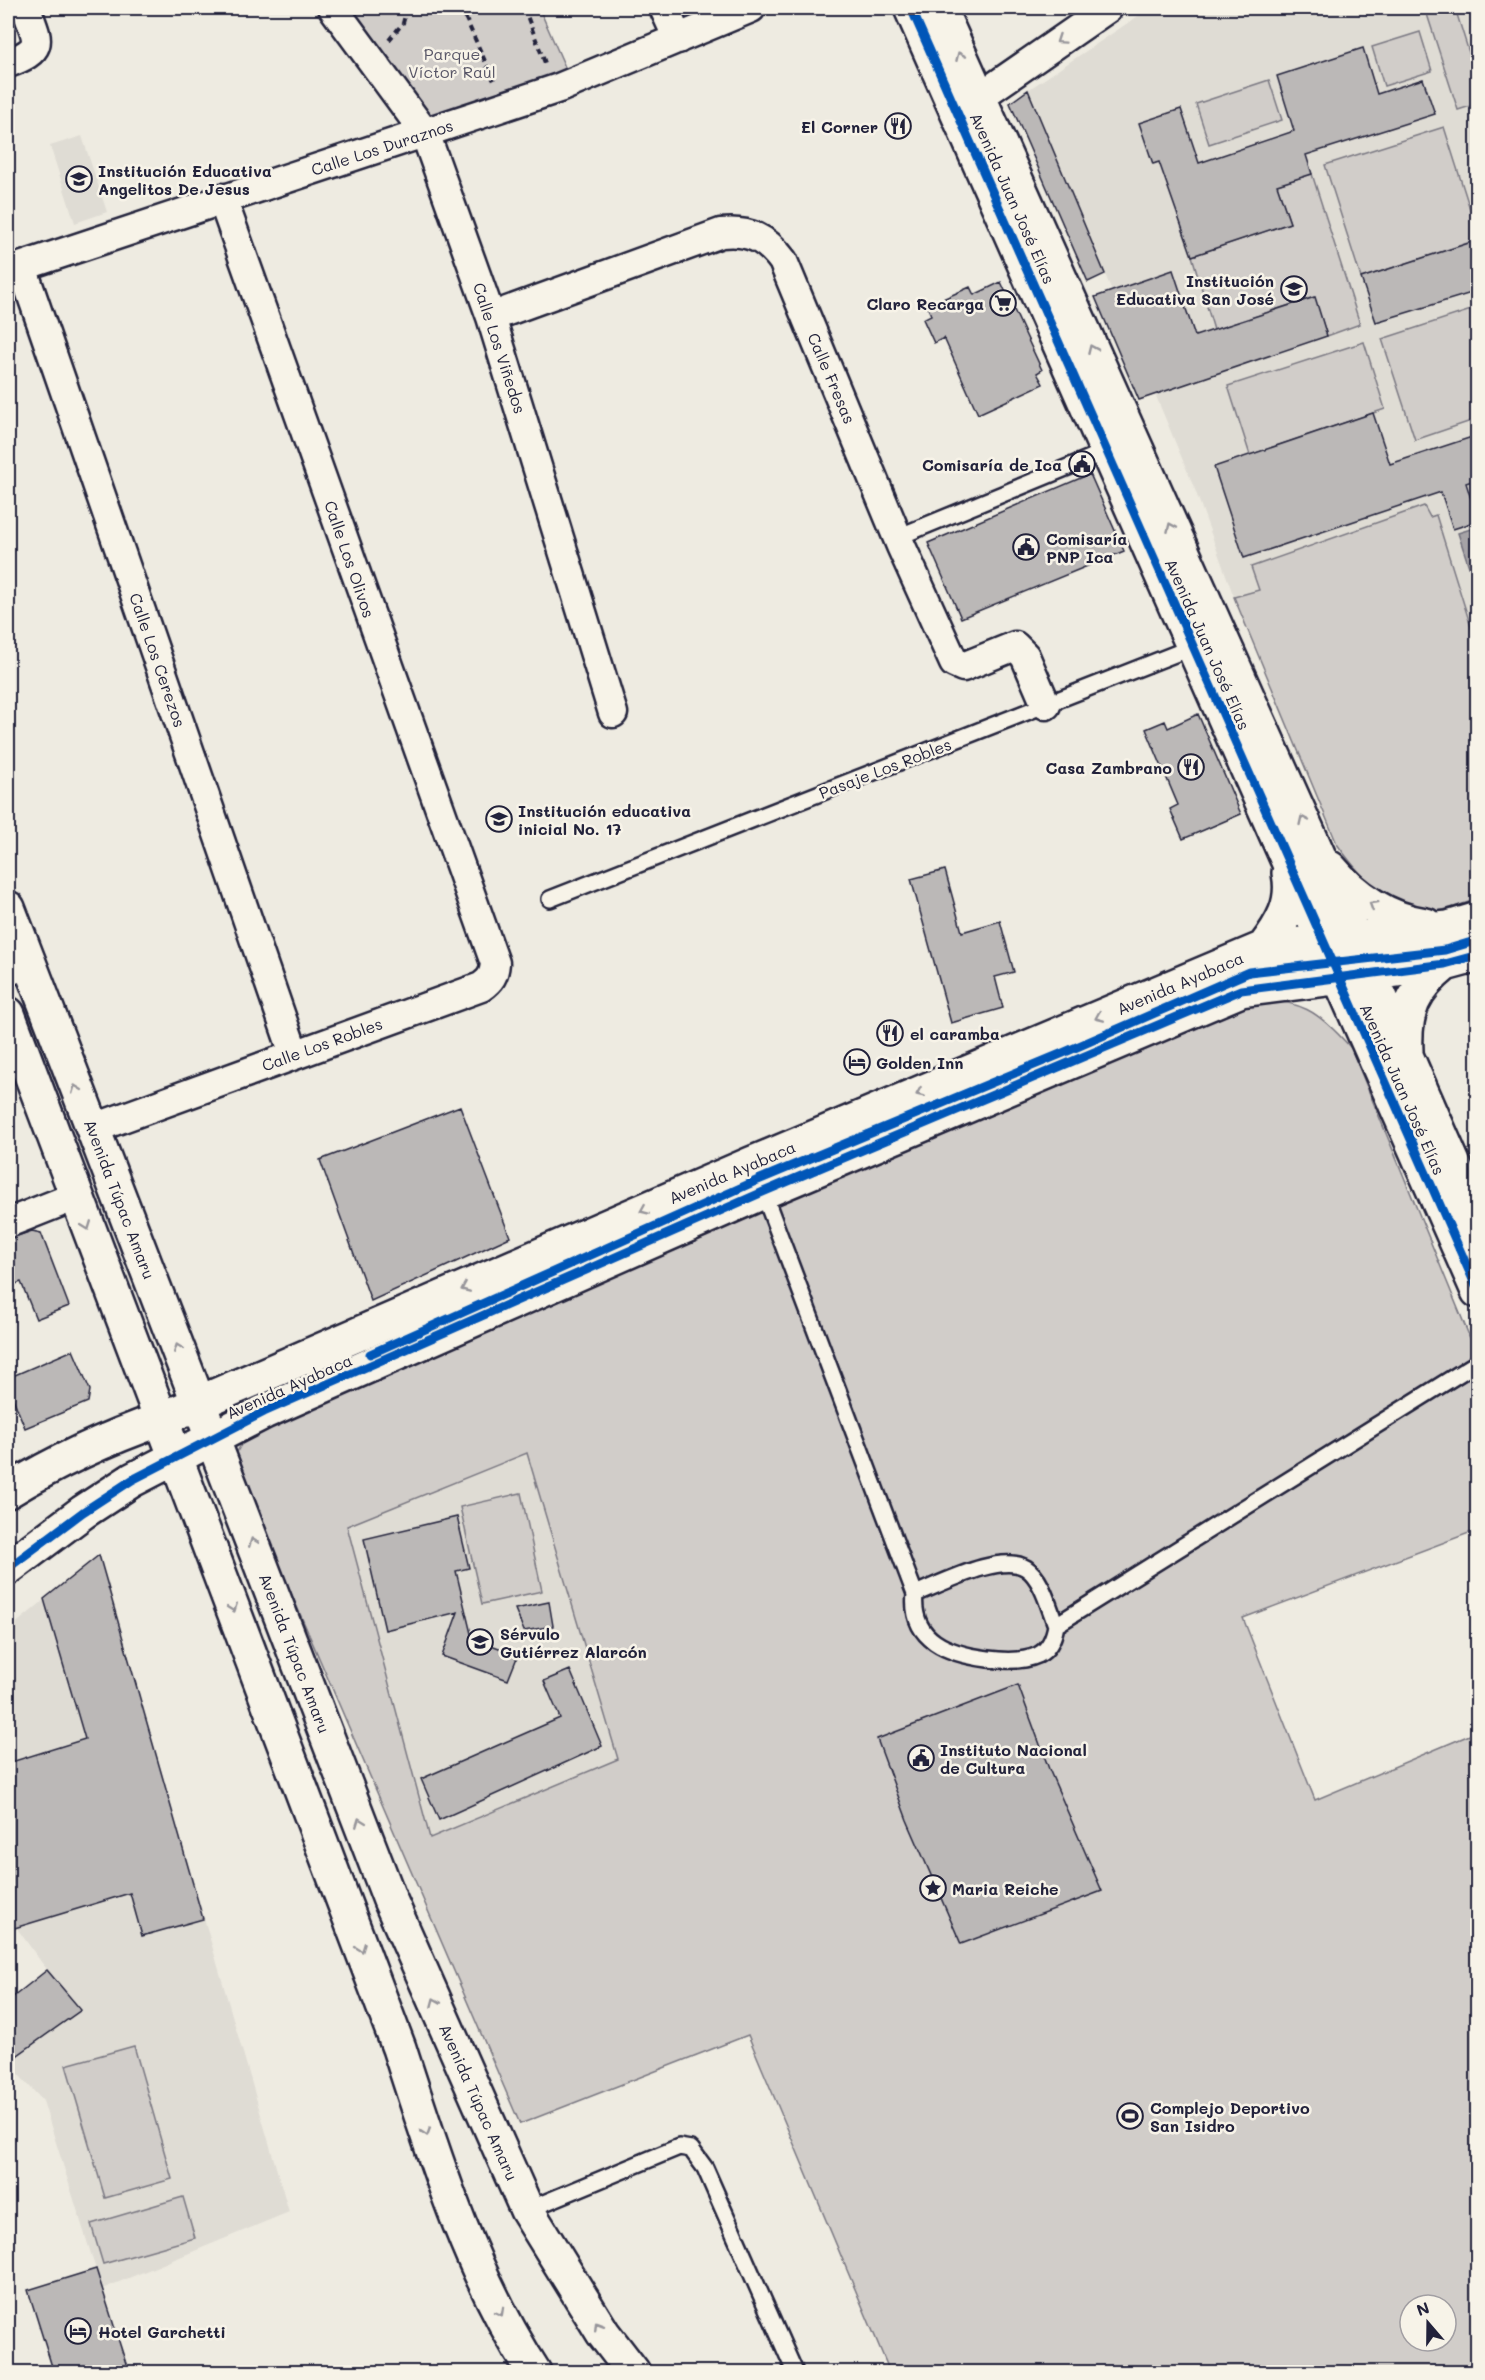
<svg xmlns="http://www.w3.org/2000/svg" width="1485" height="2380" viewBox="0 0 1485 2380" font-family="Mali,sans-serif">
	<rect width="100%" height="100%" fill="#eeebe1"/>
	<filter id="ink" filterUnits="userSpaceOnUse"><feTurbulence type="fractalNoise" baseFrequency=".0167" numOctaves="2"/><feDisplacementMap in="SourceGraphic" scale="12" xChannelSelector="R" yChannelSelector="G"/><feConvolveMatrix kernelMatrix="1 2 1 2 8 2 1 2 1" color-interpolation-filters="sRGB"/></filter>
	<g filter="url(#ink)">
		<!-- built -->
		<path fill="#dfdcd4" d="M 1150,8 L 1477,8 L 1477,899 L 1436,911 L 1349,861 L 1337,844 L 1234,597 L 1194,487 L 1028,90 Z
			M 82,136 L 107,212 L 75,223 L 50,146 Z
			M 527,1452 L 618,1759 L 429,1838 L 347,1526 Z
			M 99,1555 L 289,2212 L 102,2289 L 43,2101 L 8,2063 L 81,2010 L 42,1963 L 8,1916 L 8,1630 Z"/>
		<!-- green -->
		<path fill="#d1cdc9" stroke="#7a7882" stroke-width="1.5" fill-rule="evenodd" d="M 349,8 L 539,8 L 569,76 L 429,131 Z
			M 1425,8 L 1455,8 L 1477,78 L 1477,104 L 1458,110 Z
			M 1420,32 L 1432,71 L 1384,86 L 1372,47 Z
			M 1269,80 L 1282,120 L 1209,144 L 1196,104 Z
			M 1444,127 L 1477,231 L 1477,240 L 1361,278 L 1325,165 Z
			M 1312,174 L 1360,324 L 1327,336 L 1314,297 L 1214,330 L 1192,256 L 1290,223 L 1277,185 Z
			M 1477,308 L 1477,419 L 1415,440 L 1382,339 Z
			M 1364,342 L 1385,409 L 1250,455 L 1228,386 Z
			M 1424,506 L 1430,517 L 1436,515 L 1477,646 L 1477,899 C 1465,903 1451,909 1437,911 C 1395,917 1358,874 1337,844 L 1234,597 L 1259,590 L 1251,567 Z
			M 1250,998 C 1301,1001 1317,1009 1351,1048 L 1477,1355 L 1477,1530 L 1243,1618 L 1315,1800 L 1477,1732 L 1477,2372 L 890,2372 L 748,2035 L 520,2124 L 238,1470 L 237,1452 L 248,1432 ZM 527,1453 L 618,1759 L 430,1838 L 347,1526 ZM 1410,2305 L 1446,2305 L 1446,2341 L 1410,2341 Z
			M 521,1493 L 542,1591 L 482,1604 L 460,1507 Z
			M 134,2046 L 172,2179 L 105,2198 L 66,2065 Z
			M 183,2197 L 195,2238 L 103,2264 L 91,2224 Z"/>
		<!-- water -->
		<path fill="#a6a3a6" stroke="#716f7b" stroke-width="1.5" d="M 1477,527 L 1477,580 L 1474,582 L 1458,533 Z"/>
		<!-- building -->
		<path fill="#bbb8b7" stroke="#22223b" stroke-width="1.5" d="M 1363,48 L 1377,94 L 1423,79 L 1435,114 L 1306,155 L 1312,174 L 1277,185 L 1290,223 L 1192,256 L 1159,162 L 1153,164 L 1139,123 L 1181,109 L 1199,163 L 1294,131 L 1277,76 Z
			M 1028,90 L 1105,274 L 1088,282 L 1010,103 Z
			M 1478,240 L 1478,291 L 1376,322 L 1361,278 Z
			M 1173,270 L 1195,336 L 1315,297 L 1327,336 L 1139,400 L 1095,297 Z
			M 1001,282 L 1042,370 L 1037,373 L 1043,384 L 978,414 L 944,338 L 934,343 L 923,319 L 931,315 L 927,306 L 970,287 L 974,295 Z
			M 1373,413 L 1390,464 L 1478,435 L 1478,479 L 1466,483 L 1478,521 L 1453,529 L 1441,492 L 1244,558 L 1214,467 Z
			M 1090,474 L 1124,551 L 961,618 L 928,543 Z
			M 1198,714 L 1241,814 L 1183,839 L 1170,809 L 1178,805 L 1146,729 L 1165,721 L 1168,728 Z
			M 945,870 L 962,932 L 1000,921 L 1014,972 L 995,977 L 1003,1008 L 951,1023 L 911,879 Z
			M 460,1106 L 510,1237 L 371,1301 L 320,1160 Z
			M 32,1231 L 41,1233 L 69,1306 L 36,1319 L 21,1282 L 8,1287 L 8,1239 Z
			M 73,1350 L 90,1390 L 88,1402 L 25,1428 L 8,1386 L 8,1378 Z
			M 457,1517 L 469,1568 L 456,1571 L 472,1638 L 518,1655 L 508,1680 L 442,1656 L 458,1612 L 385,1630 L 364,1539 Z
			M 99,1555 L 203,1919 L 142,1936 L 130,1893 L 8,1930 L 8,1763 L 85,1739 L 44,1599 Z
			M 549,1602 L 553,1626 L 524,1631 L 515,1609 Z
			M 570,1670 L 602,1746 L 439,1820 L 421,1779 L 560,1718 L 544,1681 Z
			M 1018,1685 L 1049,1769 L 1102,1891 L 961,1944 L 907,1820 L 877,1739 Z
			M 47,1970 L 81,2010 L 8,2062 L 8,2001 Z
			M 96,2269 L 129,2373 L 54,2373 L 28,2290 Z"/>
		<g fill="none" stroke-linecap="round" stroke-linejoin="round">
			<!-- service casing -->
			<g stroke="#22223b" stroke-width="20">
				<path id="service" d="M 898,537 L 1107,451
					M 550,899 L 1195,646
					M 762,1189 L 915,1594 C 941,1584 1001,1552 1026,1568 C 1042,1578 1049,1608 1056,1625
					M 915,1594 C 910,1641 949,1654 988,1659 C 1004,1661 1023,1662 1038,1655 C 1050,1649 1054,1637 1056,1625 L 1478,1362
					M 527,2210 L 679,2147 L 691,2149 L 705,2168 L 795,2372"/>
			</g>
			<!-- minor casing -->
			<g stroke="#22223b" stroke-width="33">
				<path id="minor" d="M 333,8 L 425,133 L 491,317 L 613,713
					M 664,8 L 678,39
					M 8,63 C 46,49 38,41 26,8
					M 962,109 L 1108,8
					M 22,267 L 294,1054
					M 8,271 L 559,88 L 751,8
					M 491,317 L 721,233 C 749,230 766,238 783,261 L 901,546 L 954,663 L 963,667 L 1015,646 L 1025,656 L 1046,705
					M 8,971 L 28,964
					M 92,1129 L 481,987 C 491,980 494,975 495,963 L 222,198
					M 8,1223 L 76,1196"/>
			</g>
			<!-- tertiary casing -->
			<g stroke="#22223b" stroke-width="38">
				<path id="tertiary" d="M 911,8 L 1478,1291
					M 939,8 L 1317,852 L 1478,1220
					M 1330,868 C 1354,897 1388,920 1426,925
					M 1264,948 C 1282,924 1295,903 1289,873
					M 1406,1051 C 1404,1010 1413,990 1445,964
					M 8,1491 C 57,1461 107,1438 162,1419 L 751,1164 L 1264,948 L 1448,928 L 1478,919
					M 8,1568 L 83,1512 L 132,1480 L 264,1412 L 763,1192 L 1241,990 L 1445,964 L 1478,955"/>
			</g>
			<!-- secondary casing -->
			<g stroke="#22223b" stroke-width="38">
				<path id="secondary" d="M 8,908 L 390,1900 L 527,2210 L 603,2333 L 633,2372
					M 8,1014 L 399,2048 C 435,2159 470,2273 534,2372"/>
			</g>
			<!-- path -->
			<path stroke="#22223b" stroke-width="4" stroke-dasharray="6 4.5" stroke-linecap="butt" d="M 461,8 L 494,81
				M 524,8 L 545,63 L 543,64
				M 389,40 L 403,23 L 407,8"/>
			<!-- service -->
			<use href="#service" stroke="#f7f3e8" stroke-width="15"/>
			<!-- minor -->
			<use href="#minor" stroke="#f7f3e8" stroke-width="28"/>
			<!-- tertiary -->
			<use href="#tertiary" stroke="#f7f3e8" stroke-width="33"/>
			<!-- secondary -->
			<use href="#secondary" stroke="#f7f3e8" stroke-width="33"/>
			<!-- cycleway casing -->
			<g stroke="#f7f3e8" stroke-width="13">
				<path id="cycleway" d="M 911,8 L 1478,1291
					M 370,1354 L 758,1180 L 1063,1053 L 1249,972 L 1445,950 L 1478,940
					M 8,1568 L 83,1512 L 132,1480 L 264,1412 L 763,1192 L 1241,990 L 1445,964 L 1478,955"/>
			</g>
			<!-- cycleway -->
			<use href="#cycleway" stroke="#0057b8" stroke-width="9"/>
		</g>
		<!-- one-way arrows -->
		<defs><path id="oneway-chevron" d="M-2-3.5L2.5 0L-2 3.5" fill="none" stroke-width="1.6" stroke-linecap="round" stroke-linejoin="round" transform="scale(1.5)"/></defs>
		<g stroke="#97959a">
			<use href="#oneway-chevron" transform="translate(1060 40) rotate(146)"/>
			<use href="#oneway-chevron" transform="translate(960 56) rotate(-114)"/>
			<use href="#oneway-chevron" transform="translate(1092 349) rotate(-114)"/>
			<use href="#oneway-chevron" transform="translate(1171 527) rotate(-114)"/>
			<use href="#oneway-chevron" transform="translate(1303 820) rotate(-115)"/>
			<use href="#oneway-chevron" transform="translate(1373 905) rotate(-148)"/>
			<use href="#oneway-chevron" transform="translate(1099 1017) rotate(157)"/>
			<use href="#oneway-chevron" transform="translate(76 1089) rotate(-111)"/>
			<use href="#oneway-chevron" transform="translate(920 1093) rotate(157)"/>
			<use href="#oneway-chevron" transform="translate(644 1210) rotate(157)"/>
			<use href="#oneway-chevron" transform="translate(87 1226) rotate(69)"/>
			<use href="#oneway-chevron" transform="translate(465 1288) rotate(157)"/>
			<use href="#oneway-chevron" transform="translate(178 1348) rotate(-111)"/>
			<use href="#oneway-chevron" transform="translate(253 1542) rotate(-111)"/>
			<use href="#oneway-chevron" transform="translate(233 1608) rotate(69)"/>
			<use href="#oneway-chevron" transform="translate(360 1822) rotate(-111)"/>
			<use href="#oneway-chevron" transform="translate(361 1948) rotate(69)"/>
			<use href="#oneway-chevron" transform="translate(435 2002) rotate(-113)"/>
			<use href="#oneway-chevron" transform="translate(426 2132) rotate(72)"/>
			<use href="#oneway-chevron" transform="translate(500 2312) rotate(61)"/>
			<use href="#oneway-chevron" transform="translate(598 2326) rotate(-122)"/>
		</g>
	</g>
	<!-- icons -->
	<defs>
		<g id="restaurant-ring" transform="scale(1.35)"><circle r="9.5" fill="#f7f3e8" stroke="#22223b" stroke-width="1.5"/><path d="M-5-6h1v4h1v-4h1v4h1v-4h1v5L-1.5 .5V6h-2V.5L-5-1ZM5-6V6H3V1.5H1.5Q1.5-4 5-6Z" fill="#22223b"/></g>
		<g id="school-ring" transform="scale(1.35)"><circle r="9.5" fill="#f7f3e8" stroke="#22223b" stroke-width="1.5"/><path d="M0-5L7-2L0 1L-7-2ZM-4 1L0 2.5L4 1V4Q0 6-4 4Z" fill="#22223b"/></g>
		<g id="supermarket-ring" transform="scale(1.35)"><circle r="9.5" fill="#f7f3e8" stroke="#22223b" stroke-width="1.5"/><path d="M-6-5.5h2.5l.6 2H6L4.5 2H-2.5L-4.4-4H-6ZM-1.5 3.2a1.3 1.3 0 1 0 .1 0ZM3 3.2a1.3 1.3 0 1 0 .1 0Z" fill="#22223b"/></g>
		<g id="civic-ring" transform="scale(1.35)"><circle r="9.5" fill="#f7f3e8" stroke="#22223b" stroke-width="1.5"/><path d="M-.6-6.5H3V-4.5H.6V-3L4-1V1h2V6H-6V1h2V-1L-.6-3ZM-1.2 2.5V6h2.4V2.5Z" fill="#22223b"/></g>
		<g id="hotel-ring" transform="scale(1.35)"><circle r="9.5" fill="#f7f3e8" stroke="#22223b" stroke-width="1.5"/><path d="M-6-4.5h1.5V1H6V5H4.5V3h-9V5H-6ZM-4 0a1.8 1.8 0 1 1 3.6 0ZM.5 0V-2.5h3Q6-2.5 6 0Z" fill="#22223b"/></g>
		<g id="university-ring" transform="scale(1.35)"><circle r="9.5" fill="#f7f3e8" stroke="#22223b" stroke-width="1.5"/><path d="M0-5L7-2L0 1L-7-2ZM-4 1L0 2.5L4 1V4Q0 6-4 4Z" fill="#22223b"/></g>
		<g id="sight-ring" transform="scale(1.35)"><circle r="9.5" fill="#f7f3e8" stroke="#22223b" stroke-width="1.5"/><path d="M0-6L1.8-2.2L6-1.7L2.9 1.2L3.7 5.4L0 3.3L-3.7 5.4L-2.9 1.2L-6-1.7L-1.8-2.2Z" fill="#22223b"/></g>
		<g id="stadium-ring" transform="scale(1.35)"><circle r="9.5" fill="#f7f3e8" stroke="#22223b" stroke-width="1.5"/><path d="M0-5a6.5 5 0 1 0 0 10a6.5 5 0 1 0 0-10ZM-3.5-1.8h7v3.6h-7Z" fill="#22223b"/></g>
	</defs>
	<g fill-rule="evenodd">
		<use href="#restaurant-ring" x="898" y="126"/>
		<use href="#school-ring" x="79" y="179"/>
		<use href="#school-ring" x="1294" y="289"/>
		<use href="#supermarket-ring" x="1003" y="303"/>
		<use href="#civic-ring" x="1082" y="464"/>
		<use href="#civic-ring" x="1026" y="547"/>
		<use href="#restaurant-ring" x="1191" y="767"/>
		<use href="#school-ring" x="499" y="819"/>
		<use href="#restaurant-ring" x="890" y="1033"/>
		<use href="#hotel-ring" x="857" y="1062"/>
		<use href="#university-ring" x="480" y="1642"/>
		<use href="#civic-ring" x="921" y="1758"/>
		<use href="#sight-ring" x="933" y="1888"/>
		<use href="#stadium-ring" x="1130" y="2116"/>
		<use href="#hotel-ring" x="78" y="2331"/>
	</g>
	<g text-anchor="middle" dominant-baseline="central" stroke-width="5" stroke-linejoin="round" paint-order="stroke">
		<!-- park labels -->
		<g font-size="16" fill="#575566" stroke="#f7f3e8">
			<text x="452" y="53">Parque<tspan x="452" dy="18">Víctor Raúl</tspan></text>
		</g>
		<!-- poi labels -->
		<g font-size="16" font-weight="bold" fill="#22223b" stroke="#f7f3e8" text-anchor="start">
			<text x="878" y="126" text-anchor="end">El Corner</text>
			<text x="98" y="170">Institución Educativa<tspan x="98" dy="18">Angelitos De Jesus</tspan></text>
			<text x="1274" y="280" text-anchor="end">Institución<tspan x="1274" dy="18">Educativa San José</tspan></text>
			<text x="984" y="303" text-anchor="end">Claro Recarga</text>
			<text x="1062" y="464" text-anchor="end">Comisaría de Ica</text>
			<text x="1046" y="538">Comisaría<tspan x="1046" dy="18">PNP Ica</tspan></text>
			<text x="1172" y="767" text-anchor="end">Casa Zambrano</text>
			<text x="518" y="810">Institución educativa<tspan x="518" dy="18">inicial No. 17</tspan></text>
			<text x="910" y="1033">el caramba</text>
			<text x="876" y="1062">Golden Inn</text>
			<text x="500" y="1633">Sérvulo<tspan x="500" dy="18">Gutiérrez Alarcón</tspan></text>
			<text x="940" y="1749">Instituto Nacional<tspan x="940" dy="18">de Cultura</tspan></text>
			<text x="952" y="1888">Maria Reiche</text>
			<text x="1150" y="2107">Complejo Deportivo<tspan x="1150" dy="18">San Isidro</tspan></text>
			<text x="98" y="2331">Hotel Garchetti</text>
		</g>
		<!-- street labels -->
		<g font-size="16" fill="#22223b" stroke="#f7f3e8">
			<text transform="translate(382 147) rotate(-18)">Calle Los Duraznos</text>
			<text transform="translate(1013 198) rotate(66)">Avenida Juan José Elías</text>
			<text transform="translate(500 348) rotate(72)">Calle Los Viñedos</text>
			<text transform="translate(832 378) rotate(67)">Calle Fresas</text>
			<text transform="translate(350 559) rotate(71)">Calle Los Olivos</text>
			<text transform="translate(1208 644) rotate(66)">Avenida Juan José Elías</text>
			<text transform="translate(158 660) rotate(71)">Calle Los Cerezos</text>
			<text transform="translate(885 768) rotate(-21)">Pasaje Los Robles</text>
			<text transform="translate(1180 983) rotate(-23)">Avenida Ayabaca</text>
			<text transform="translate(322 1044) rotate(-20)">Calle Los Robles</text>
			<text transform="translate(1403 1089) rotate(66)">Avenida Juan José Elías</text>
			<text transform="translate(732 1172) rotate(-23)">Avenida Ayabaca</text>
			<text transform="translate(120 1199) rotate(69)">Avenida Túpac Amaru</text>
			<text transform="translate(289 1386) rotate(-24)">Avenida Ayabaca</text>
			<text transform="translate(295 1653) rotate(69)">Avenida Túpac Amaru</text>
			<text transform="translate(479 2102) rotate(66)">Avenida Túpac Amaru</text>
		</g>
	</g>
	<!-- margin -->
	<rect width="1485" height="2380" fill="none" stroke="#f7f3e8" stroke-width="30"/>
	<rect x="15" y="15" width="1455" height="2350" fill="none" stroke="#22223b" stroke-width="2" filter="url(#ink)"/>
	<!-- north arrow -->
	<g transform="translate(1428 2323) rotate(340)"><circle r="28" fill="#f7f3e8" stroke="#a29fa3" stroke-width="1.5"/>
	<path d="M0-4.5L10 22L0 15L-10 22Z" fill="#22223b"/>
	<text y="-9" font-size="16" font-weight="bold" text-anchor="middle" fill="#22223b">N</text>
	</g>
</svg>
